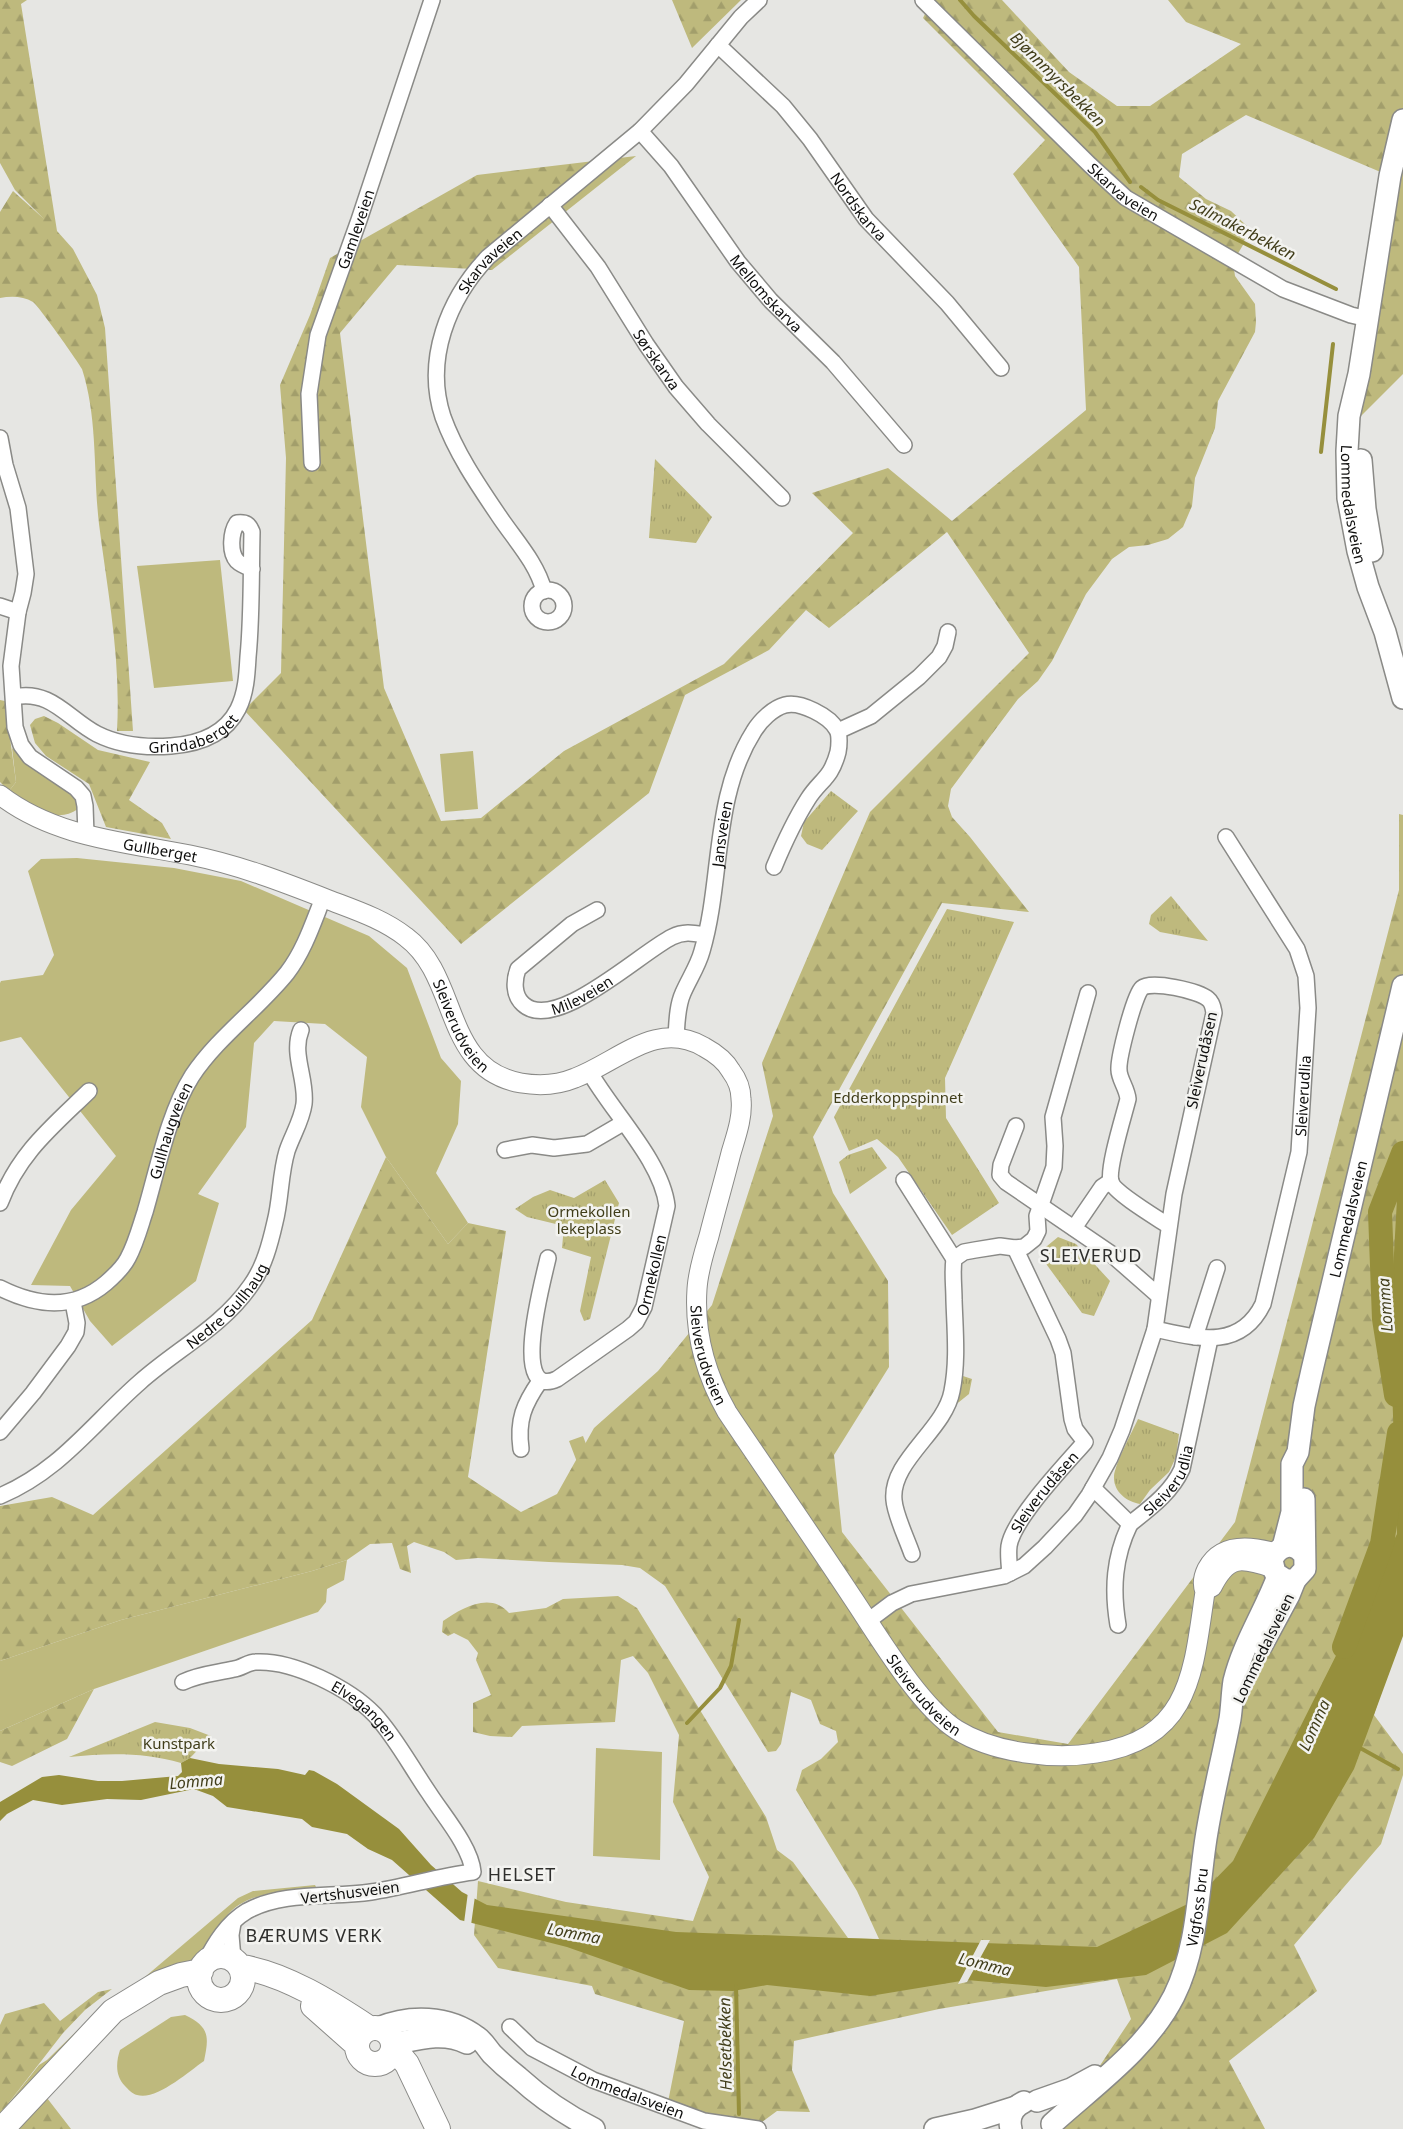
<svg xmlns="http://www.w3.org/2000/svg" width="1403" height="2129" viewBox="0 0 1403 2129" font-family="'Noto Sans',sans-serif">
	<defs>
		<pattern id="forest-firs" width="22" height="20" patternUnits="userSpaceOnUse" patternTransform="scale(1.25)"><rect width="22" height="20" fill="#beb97d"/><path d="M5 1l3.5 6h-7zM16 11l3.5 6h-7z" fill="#a29e6b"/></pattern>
		<pattern id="park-tufts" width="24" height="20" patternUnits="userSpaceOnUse" patternTransform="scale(1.25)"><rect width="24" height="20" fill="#beb97d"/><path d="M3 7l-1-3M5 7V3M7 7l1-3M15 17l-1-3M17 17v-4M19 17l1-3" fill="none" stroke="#a29e6b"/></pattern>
	</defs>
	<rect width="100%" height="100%" fill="#e6e6e3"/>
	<!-- grass -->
	<path fill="#beb97d" d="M 220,560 L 233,681 L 154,688 L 137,566 Z
		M 12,748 C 19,754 25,762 32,768 C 48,781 76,787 78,809 C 54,826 31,804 9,791 L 16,782 Z
		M 473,751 L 478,809 L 445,812 L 440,754 Z
		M 77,858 L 174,868 L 241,881 L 369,936 L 407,968 L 441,1058 L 461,1081 L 458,1124 L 436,1173 L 468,1223 L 448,1244 L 386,1157 L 361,1107 L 367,1057 L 325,1024 L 274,1021 L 254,1043 L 246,1127 L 198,1194 L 219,1203 L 196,1281 L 112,1346 L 90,1321 L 70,1286 L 31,1285 L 71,1210 L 116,1156 L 21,1037 L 0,1042 L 0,983 L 1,981 L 43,975 L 54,955 L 28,871 L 41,859 Z
		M 583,1436 L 591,1457 L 577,1462 L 569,1441 Z
		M 347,1560 L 344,1580 L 327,1589 L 326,1602 L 318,1612 L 94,1689 L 0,1731 L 0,1661 L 121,1620 L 312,1571 Z
		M 596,1748 L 662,1752 L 660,1860 L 593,1856 Z
		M 315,1885 L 317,1889 C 288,1891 245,1891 226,1917 C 215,1932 207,1948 194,1961 L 0,2114 L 39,2065 L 47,2060 L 92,2016 L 139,1982 L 238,1898 L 253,1891 Z
		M 185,2015 C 210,2027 209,2037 204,2061 C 188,2072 156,2101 137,2095 C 132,2094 128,2089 125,2086 C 115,2076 116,2062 120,2050 L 171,2017 Z"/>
	<!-- forest -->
	<path fill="url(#forest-firs)" d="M 0,0 L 27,0 L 21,4 L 57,231 L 73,249 L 97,295 L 105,328 L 133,731 L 117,731 C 121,658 108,595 99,524 C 93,472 98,419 82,369 C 79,363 38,305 33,302 C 23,296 11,296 0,298 L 0,212 L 13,191 L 44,219 L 15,190 L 0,163 Z
		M 672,0 L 741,0 L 692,48 Z
		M 932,0 L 1002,0 L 1069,72 L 1117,106 L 1150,106 L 1241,44 L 1186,22 L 1168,0 L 1403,0 L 1403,374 L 1360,417 L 1367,324 L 1390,176 L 1246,115 L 1182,154 L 1179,177 L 1206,199 L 1231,211 L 1248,227 L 1243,245 L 1233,262 L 1235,276 L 1255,304 L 1256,322 L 1255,332 L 1218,401 L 1215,428 L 1195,478 L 1192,506 L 1183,527 L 1168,539 L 1148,545 L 1129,547 L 1112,559 L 1086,594 L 1052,661 L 1038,681 L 1018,699 L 951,789 L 948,806 L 952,817 L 970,837 L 1029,912 L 942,903 L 813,1137 L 833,1193 L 888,1281 L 889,1367 L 834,1455 L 842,1532 L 998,1732 L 1068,1744 L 1235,1522 L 1399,890 L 1399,814 L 1403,815 L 1403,1622 L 1374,1715 L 1403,1754 L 1403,1775 L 1381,1844 L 1294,1945 L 1317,1991 L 1229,2061 L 1265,2129 L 1061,2129 L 1063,2121 L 1131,2019 L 1117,1979 L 939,2009 L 794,2041 L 792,2070 L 810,2112 L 777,2111 L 758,2125 L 706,2115 L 668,2102 L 684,2021 L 595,1994 L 592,1986 L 498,1968 L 474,1935 L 478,1881 L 566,1902 L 693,1921 L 709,1877 L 673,1802 L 679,1735 L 648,1673 L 633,1656 L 621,1660 L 615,1722 L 522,1726 L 512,1737 L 490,1736 L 473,1732 L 473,1703 L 491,1695 L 476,1660 L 478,1653 L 468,1640 L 454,1633 L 448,1636 L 442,1632 L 443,1621 C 461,1608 491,1591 509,1613 L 546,1608 L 563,1599 L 618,1596 L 637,1608 L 766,1817 L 777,1850 L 793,1862 L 848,1938 L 879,1939 L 857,1891 L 796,1790 L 802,1770 L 821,1759 L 838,1742 L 836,1731 L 820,1724 L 811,1700 L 791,1692 L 781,1744 L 776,1751 L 768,1752 L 665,1586 L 640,1568 L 622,1565 L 549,1562 L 478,1558 L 456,1560 L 444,1552 L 414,1542 L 407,1546 L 411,1573 L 400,1569 L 392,1543 L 370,1544 L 347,1560 L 312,1571 L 121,1620 L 0,1661 L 0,1506 L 52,1497 L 93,1515 L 312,1320 L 386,1157 L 448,1244 L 468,1223 L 506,1231 L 468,1477 L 521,1512 L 557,1494 L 594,1428 L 658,1371 L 712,1305 L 773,1116 L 762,1063 L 870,812 L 1029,653 L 947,532 L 829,628 L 806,610 L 769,650 L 685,695 L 649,793 L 461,944 L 244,710 L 281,673 L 286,458 L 280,385 L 310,315 L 330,258 L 477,175 L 636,156 L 492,270 L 397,265 L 340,333 L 384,688 L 441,821 L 481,818 L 564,751 L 724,664 L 853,533 L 812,493 L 888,468 L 952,521 L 1086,410 L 1079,267 L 1013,174 L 1045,140 L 923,18 Z
		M 0,700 L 5,701 L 16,782 L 9,791 L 0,782 Z
		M 44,716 L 58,723 L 98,750 L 150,762 L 129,800 L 162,823 L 171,839 L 106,827 L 89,784 L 46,756 L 35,743 L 30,725 L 35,719 Z
		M 94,1689 L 67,1739 L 12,1766 L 0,1762 L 0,1731 Z
		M 112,1989 L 85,2010 L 63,2033 L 0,2114 L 0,2025 L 5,2014 L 44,2003 L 60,2021 L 98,1992 Z
		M 47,2098 L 71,2129 L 13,2129 Z"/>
	<!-- park -->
	<path fill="url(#park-tufts)" d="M 655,459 L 712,517 L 696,543 L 649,538 Z
		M 831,791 L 858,811 L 822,850 L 807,844 L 801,836 L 804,822 Z
		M 1171,896 L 1208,941 L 1160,932 L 1149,924 L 1151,915 Z
		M 947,909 L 1014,922 L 945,1078 L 946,1118 L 999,1203 L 952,1235 L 898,1157 L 877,1139 L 849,1151 L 834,1117 Z
		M 872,1147 L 887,1168 L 850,1194 L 839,1162 L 848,1155 Z
		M 605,1180 L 619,1203 L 590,1319 L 584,1321 L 580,1311 L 591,1257 L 562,1248 L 564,1226 L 527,1217 L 515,1209 L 533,1197 L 550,1190 L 574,1198 Z
		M 1058,1237 L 1076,1244 L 1110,1281 L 1094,1316 L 1082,1313 L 1044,1261 L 1041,1251 Z
		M 960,1375 L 972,1379 L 969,1394 L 954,1406 Z
		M 1138,1419 L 1179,1434 L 1176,1457 L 1169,1472 L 1150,1490 L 1140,1504 C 1127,1502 1113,1492 1114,1476 C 1115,1464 1132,1432 1138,1419 Z
		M 155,1722 L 190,1728 L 211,1736 L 190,1758 L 181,1763 C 144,1752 107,1753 69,1757 Z"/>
	<!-- water -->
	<path fill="#968f3c" d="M 1403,1167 L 1403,1636 L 1354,1769 L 1314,1838 L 1227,1933 L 1146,1975 L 1046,1987 L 967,1980 L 870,1996 L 767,1985 L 733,1991 L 689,1990 L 567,1947 L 460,1920 L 392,1860 L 368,1849 L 347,1834 L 312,1827 L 302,1819 L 227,1807 L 213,1796 L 194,1789 L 141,1800 L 107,1799 L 62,1805 L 33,1800 L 7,1814 L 0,1821 L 0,1802 L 42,1777 L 59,1775 L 98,1781 L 122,1781 L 178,1776 L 182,1772 L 181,1763 L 190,1758 L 219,1764 L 278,1769 L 305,1775 L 309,1770 L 314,1771 L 337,1784 L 399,1829 L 431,1865 L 462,1892 L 487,1905 L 676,1932 L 1097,1947 L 1194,1901 L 1233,1861 L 1397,1534 L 1390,1326 L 1397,1199 Z"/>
	<!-- pier -->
	<path fill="#e6e6e3" d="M 468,1892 L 475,1896 L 471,1925 L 464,1923 Z
		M 981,1940 L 990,1940 L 967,1982 L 958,1984 Z"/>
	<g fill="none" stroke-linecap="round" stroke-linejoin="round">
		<!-- stream -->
		<path stroke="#968f3c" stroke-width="4" d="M 960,0 L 974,16 L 1095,132 L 1130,182
			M 1141,187 L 1158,200 L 1336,289
			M 1321,452 L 1333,344
			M 687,1723 L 720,1688 L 731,1666 L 739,1620
			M 1362,1749 L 1398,1769
			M 736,1986 L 739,2114"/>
		<!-- river -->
		<path stroke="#968f3c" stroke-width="24" d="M 1396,1395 L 1384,1319 L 1380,1212 L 1403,1153
			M 1344,1647 L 1382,1544 L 1399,1433"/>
		<!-- minor casing -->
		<g stroke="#8a8a87" stroke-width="18">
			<g id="minor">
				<path id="s1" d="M 923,0 L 1090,165 L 1126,198 L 1283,289 L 1351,315 L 1368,319"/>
				<path id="s2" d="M 718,45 L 783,106 L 810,139 L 866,219 L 947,303 L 1001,368"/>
				<path id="s3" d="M 640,131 L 671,166 L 738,262 L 771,301 L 833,362 L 904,445"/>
				<path id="s4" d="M 550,205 L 598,267 L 646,344 L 676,387 L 708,424 L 782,498"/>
				<path d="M 0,438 L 5,465 L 18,508 L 26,574 L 23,593 L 18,612 L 11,666 L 15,727 L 21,745 L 30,757 L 76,788 L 83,796 L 85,806 L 86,835"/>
				<path id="s5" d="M 312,463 L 309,394 L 318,335 L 359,220 L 432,0"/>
				<circle cx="548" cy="606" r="16"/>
				<path id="s6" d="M 544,591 C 537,563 515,540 499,516 C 478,485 456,453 443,417 C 424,360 448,299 488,257 L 640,131 L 686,84 L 741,17 L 759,0"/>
				<path d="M 0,606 L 18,612"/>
				<path id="s7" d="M 14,697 C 51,689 68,719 97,734 C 121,746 145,748 171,746 C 198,744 225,735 238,709 C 246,693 247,675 248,657 C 252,616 251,574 252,532 C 249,524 246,522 237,523 C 231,532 229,552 237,561 C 241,565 247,567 252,569"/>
				<path d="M 838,731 L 871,716 L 919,677 L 939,657 L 945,646 L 948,632"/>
				<path id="s8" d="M 597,910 L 572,924 L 518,969 C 514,980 513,995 523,1004 C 555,1034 641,952 672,937 C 684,931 693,933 705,935"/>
				<path id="s9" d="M 676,1037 C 677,1023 677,1006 683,993 C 689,979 698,966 702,951 C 723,880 712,797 754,731 C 760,721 773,708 785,705 C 800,701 830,716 837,730 C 840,735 839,747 838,752 C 831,779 820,780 808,799 C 794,821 784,843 774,867"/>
				<path d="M 1016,1126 L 1001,1165 L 1000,1175 L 1006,1182 L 1110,1253 L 1159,1296"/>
				<path d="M 505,1150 L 532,1145 L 554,1148 L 587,1144 L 623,1123"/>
				<path d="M 904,1180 L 954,1259"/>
				<path d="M 0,1203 C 19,1153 52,1127 89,1091"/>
				<path d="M 1074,1228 L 1102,1187 L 1111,1181"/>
				<path id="s10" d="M 548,1258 C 544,1277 509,1401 557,1379 L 628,1329 L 636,1322 L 644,1307 L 667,1206 C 662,1161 612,1112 589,1071"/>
				<path id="s11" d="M 0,1288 C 36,1306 73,1311 106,1283 C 114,1276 123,1268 128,1258 C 136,1243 140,1227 145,1212 C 158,1168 168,1114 192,1076 C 218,1037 258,1009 287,973 C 304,951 313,923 323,898"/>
				<path id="s12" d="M 1155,1329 C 1196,1338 1240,1351 1263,1304 L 1299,1152 L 1308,1008 L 1306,976 L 1297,949 L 1226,837"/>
				<path d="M 1195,1337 L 1217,1268"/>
				<path d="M 0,1432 L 33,1393 L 68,1346 L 76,1332 L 77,1323 L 73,1302"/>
				<path d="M 521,1449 C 517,1420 524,1404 540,1381"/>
				<path d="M 1093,1488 L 1130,1524 C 1114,1557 1112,1589 1118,1625"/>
				<path id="s13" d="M 0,1496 C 60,1471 93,1423 140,1382 C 177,1349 222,1327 251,1285 C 264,1267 270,1244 275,1222 C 281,1199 280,1174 287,1151 C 292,1136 302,1120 304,1104 C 307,1079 291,1054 301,1030"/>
				<path id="s14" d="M 1130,1524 C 1150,1508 1171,1493 1182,1469 L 1210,1339"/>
				<path d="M 912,1554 C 907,1539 895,1515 894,1500 C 890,1461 945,1430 952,1391 C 958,1361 955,1331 954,1300 C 954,1286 952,1272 954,1259 L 964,1252 L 975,1250 L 1000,1246 L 1015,1248 L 1024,1247 L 1034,1239 L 1038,1231 L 1037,1216 L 1054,1167 L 1055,1146 L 1053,1117 L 1088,993"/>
				<path id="s15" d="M 1010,1573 C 1009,1564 1008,1554 1009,1546 C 1013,1519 1066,1464 1085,1442 L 1075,1429 L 1072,1419 L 1063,1353 L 1058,1339 L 1015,1248"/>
				<path d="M 868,1621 L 892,1603 L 911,1594 L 1004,1576 L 1024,1566 L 1045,1547 L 1075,1515 L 1089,1495 L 1110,1458 L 1122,1430 L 1155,1329 L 1174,1194 L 1214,1013 C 1213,1008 1213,1003 1208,999 C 1199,991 1151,980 1142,988 C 1134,995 1118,1059 1119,1070 C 1119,1079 1127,1088 1128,1099 C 1124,1115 1107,1169 1111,1182 C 1115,1193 1157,1218 1169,1226"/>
				<path id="s16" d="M 183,1682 C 199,1674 217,1673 234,1669 C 242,1668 248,1662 256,1662 C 293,1660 349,1688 375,1715 C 396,1738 411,1767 429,1793 C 443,1815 471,1847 473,1872 C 439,1876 405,1887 371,1892 C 331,1898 284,1891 247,1911 C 227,1923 215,1943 204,1964"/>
				<path d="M 233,1959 L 231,1935 L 233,1923"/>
				<path id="s17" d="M 510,2027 L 532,2048 L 593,2080 L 704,2121 L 758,2129"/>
			</g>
		</g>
		<!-- tertiary casing -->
		<g stroke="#8a8a87" stroke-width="21">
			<g id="tertiary">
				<path id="s18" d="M 0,795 C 54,837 124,842 190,855 C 239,865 283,882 329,900 C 355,910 383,919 406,937 C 460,977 442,1069 521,1083 C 539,1086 558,1085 575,1078 C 618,1062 656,1019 704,1047 C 715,1053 725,1060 731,1071 C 737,1079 741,1089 741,1099 C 743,1117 736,1136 731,1153 C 724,1181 716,1208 709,1236 C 704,1253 698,1271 697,1289 C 694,1334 705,1373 727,1412 C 768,1473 811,1535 852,1597 C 877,1634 919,1706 957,1730 C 994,1753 1053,1760 1096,1753 C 1191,1739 1193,1672 1205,1592 C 1202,1584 1203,1577 1207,1569 C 1221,1543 1251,1546 1275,1553"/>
				<path d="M 1212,1587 C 1228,1555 1241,1557 1273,1568"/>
			</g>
		</g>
		<!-- secondary casing -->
		<g stroke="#8a8a87" stroke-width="24">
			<g id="secondary">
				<path id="s19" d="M 1403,120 L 1390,176 L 1359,374 L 1349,416 L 1347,451 L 1348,498 L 1358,551 L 1368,587 L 1385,632 L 1403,698"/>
				<path d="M 1361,460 L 1365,509 L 1372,551"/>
				<path id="s20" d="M 1283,1547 L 1292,1512 L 1292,1464 L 1298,1452 L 1304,1406 L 1312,1370 L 1403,986"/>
				<path d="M 1304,1555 C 1294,1541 1278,1545 1272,1560 L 1275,1573 L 1286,1580 L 1295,1580 L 1305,1569 L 1304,1499"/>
				<path d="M 1262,1645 L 1289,1595 L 1295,1580"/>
				<path d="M 378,2028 C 409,2015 448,2015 477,2037 C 483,2041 487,2048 492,2054 C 500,2062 509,2070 518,2077 C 541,2098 566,2115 594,2129"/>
				<path d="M 393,2044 C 418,2039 443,2031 467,2043"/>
				<path d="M 1037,2101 L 1071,2089 L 1095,2076"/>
				<path id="s21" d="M 1052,2124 C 1095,2085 1147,2049 1174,1996 C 1197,1950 1198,1894 1205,1845 C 1211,1802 1222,1761 1230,1719 C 1232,1706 1232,1693 1234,1681 C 1243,1644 1265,1611 1278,1576"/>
				<path d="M 935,2129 L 975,2120 L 1016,2107"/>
				<path d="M 1011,2129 C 1008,2117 1013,2107 1024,2102"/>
			</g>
		</g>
		<!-- primary casing -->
		<g stroke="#8a8a87" stroke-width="26">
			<path id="primary" d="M199 1978a22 22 0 1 1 44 0a22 22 0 1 1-44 0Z
				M 241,1967 C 284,1973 333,2004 369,2028
				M 313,2006 L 357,2045
				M357 2046a18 18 0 1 1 36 0a18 18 0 1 1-36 0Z
				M 393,2047 L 407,2064 L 438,2129
				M 2,2129 L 113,2011 L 159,1983 L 181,1975 L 201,1971"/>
		</g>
		<!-- minor -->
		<use href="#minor" stroke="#fff" stroke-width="15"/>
		<!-- tertiary -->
		<use href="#tertiary" stroke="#fff" stroke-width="19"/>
		<!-- secondary -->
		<use href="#secondary" stroke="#fff" stroke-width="21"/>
		<!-- primary -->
		<use href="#primary" stroke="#fff" stroke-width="24"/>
	</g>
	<g text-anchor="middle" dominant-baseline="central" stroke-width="5" stroke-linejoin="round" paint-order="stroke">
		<!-- street labels -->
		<g font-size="15" fill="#0e0e0d" stroke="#f3f3f0">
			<text stroke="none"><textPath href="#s1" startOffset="278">Skarvaveien</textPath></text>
			<text stroke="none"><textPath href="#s2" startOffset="215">Nordskarva</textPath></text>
			<text stroke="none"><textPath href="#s5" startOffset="241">Gamleveien</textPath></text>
			<text stroke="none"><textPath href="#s6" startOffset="375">Skarvaveien</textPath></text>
			<text stroke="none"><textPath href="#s3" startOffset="206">Mellomskarva</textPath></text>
			<text stroke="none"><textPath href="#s4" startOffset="188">Sørskarva</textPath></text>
			<text stroke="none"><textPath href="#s19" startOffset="390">Lommedalsveien</textPath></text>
			<text stroke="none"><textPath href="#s7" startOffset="195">Grindaberget</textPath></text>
			<text stroke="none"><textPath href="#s9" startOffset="210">Jansveien</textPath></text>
			<text stroke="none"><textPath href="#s18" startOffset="171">Gullberget</textPath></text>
			<text stroke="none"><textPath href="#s8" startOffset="200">Mileveien</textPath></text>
			<text stroke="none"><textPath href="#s18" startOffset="539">Sleiverudveien</textPath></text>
			<text transform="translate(1201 1060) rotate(-78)">Sleiverudåsen</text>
			<text stroke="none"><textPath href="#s12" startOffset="335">Sleiverudlia</textPath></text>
			<text stroke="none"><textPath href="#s11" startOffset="281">Gullhaugveien</textPath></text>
			<text stroke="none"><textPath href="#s20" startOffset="336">Lommedalsveien</textPath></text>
			<text stroke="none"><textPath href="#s10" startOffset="290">Ormekollen</textPath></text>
			<text stroke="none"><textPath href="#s13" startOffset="298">Nedre Gullhaug</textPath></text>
			<text stroke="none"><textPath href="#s18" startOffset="1152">Sleiverudveien</textPath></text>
			<text stroke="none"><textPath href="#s14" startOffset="60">Sleiverudlia</textPath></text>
			<text stroke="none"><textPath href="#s15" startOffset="92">Sleiverudåsen</textPath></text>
			<text transform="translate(1263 1648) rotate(-64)">Lommedalsveien</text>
			<text stroke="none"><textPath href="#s18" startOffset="1558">Sleiverudveien</textPath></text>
			<text stroke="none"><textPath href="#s16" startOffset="198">Elvegangen</textPath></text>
			<text transform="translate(350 1892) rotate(-7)">Vertshusveien</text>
			<text stroke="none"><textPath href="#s21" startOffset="270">Vigfoss bru</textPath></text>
			<text stroke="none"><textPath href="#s17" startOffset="136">Lommedalsveien</textPath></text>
		</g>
		<!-- park labels -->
		<g font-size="15" fill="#403d19" stroke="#f3f3f0">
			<text x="898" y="1097">Edderkoppspinnet</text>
			<text x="589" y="1211">Ormekollen<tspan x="589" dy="17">lekeplass</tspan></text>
			<text x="179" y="1743">Kunstpark</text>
		</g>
		<!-- water labels -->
		<g font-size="16" font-style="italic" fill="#413d1a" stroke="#f3f3f0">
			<text transform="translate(1058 79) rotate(45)">Bjønnmyrsbekken</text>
			<text transform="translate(1243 229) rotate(27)">Salmakerbekken</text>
			<text transform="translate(1385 1305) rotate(-94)">Lomma</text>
			<text transform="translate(1314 1725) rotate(-66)">Lomma</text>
			<text transform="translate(196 1781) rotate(-5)">Lomma</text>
			<text transform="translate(574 1933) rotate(11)">Lomma</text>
			<text transform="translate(985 1964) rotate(14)">Lomma</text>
			<text transform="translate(725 2044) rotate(-91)">Helsetbekken</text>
		</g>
		<!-- quarter labels -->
		<g font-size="18" letter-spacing="1" fill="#2f2f2d" stroke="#f3f3f0">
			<text x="1091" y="1255">SLEIVERUD</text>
			<text x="522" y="1874">HELSET</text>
			<text x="314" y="1935">BÆRUMS VERK</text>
		</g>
	</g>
</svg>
